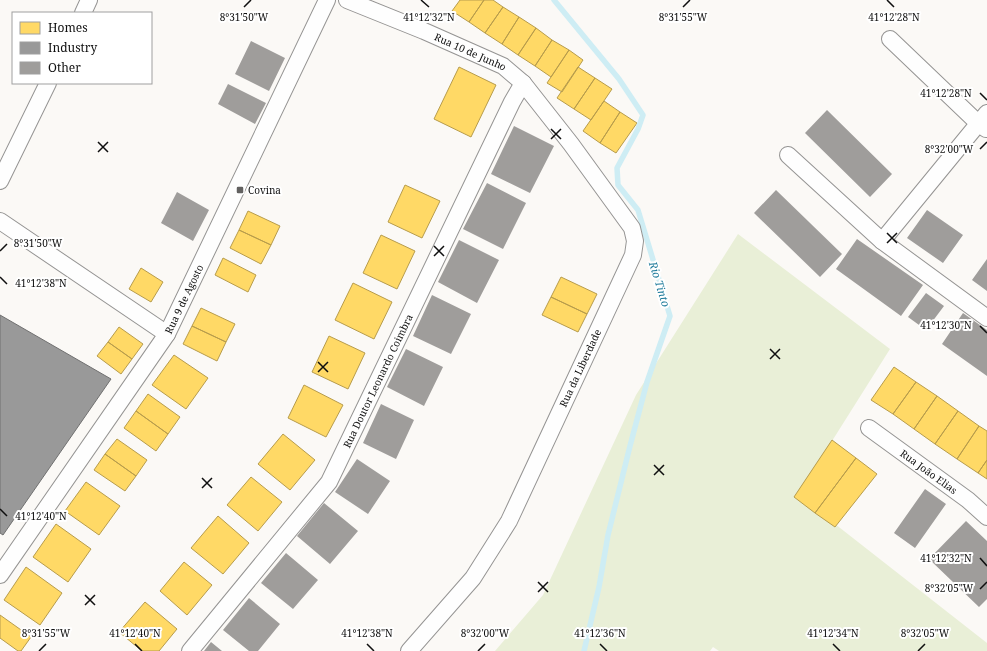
<svg xmlns="http://www.w3.org/2000/svg" width="987" height="651" viewBox="0 0 987 651" font-family="'Noto Serif',serif">
	<rect width="100%" height="100%" fill="#fbf9f6"/>
	<!-- green -->
	<path fill="#e9efd7" d="M 738,234 L 890,349 L 798,495 L 987,643 L 987,651 L 719,651 L 713,647 L 710,651 L 495,651 L 543,595 L 636,395 Z"/>
	<!-- homes -->
	<path fill="#ffd966" stroke="#b79c4c" d="M 460,0 L 484,0 L 469,22 L 452,11 Z
		M 484,0 L 493,0 L 503,7 L 485,33 L 469,22 Z
		M 503,7 L 519,17 L 502,44 L 485,33 Z
		M 519,17 L 536,28 L 518,55 L 502,44 Z
		M 536,28 L 552,40 L 535,66 L 518,55 Z
		M 552,40 L 569,50 L 551,77 L 535,66 Z
		M 569,50 L 583,60 L 562,92 L 547,83 Z
		M 459,67 L 496,85 L 471,137 L 434,119 Z
		M 578,67 L 595,78 L 574,109 L 557,98 Z
		M 595,78 L 612,89 L 591,120 L 574,109 Z
		M 604,101 L 620,112 L 600,143 L 583,131 Z
		M 620,112 L 637,123 L 616,153 L 600,143 Z
		M 405,185 L 440,201 L 422,238 L 388,222 Z
		M 248,211 L 280,226 L 271,245 L 239,230 Z
		M 239,230 L 271,245 L 261,264 L 230,248 Z
		M 381,235 L 415,251 L 397,289 L 363,273 Z
		M 223,258 L 256,275 L 248,292 L 215,275 Z
		M 141,268 L 163,282 L 151,302 L 129,289 Z
		M 561,277 L 597,294 L 587,314 L 551,297 Z
		M 353,283 L 392,302 L 374,339 L 335,320 Z
		M 551,297 L 587,314 L 578,332 L 542,315 Z
		M 201,308 L 235,324 L 226,342 L 192,326 Z
		M 192,326 L 226,342 L 217,361 L 183,344 Z
		M 119,327 L 143,344 L 132,359 L 108,342 Z
		M 329,336 L 365,353 L 348,389 L 312,372 Z
		M 108,342 L 132,359 L 121,374 L 97,356 Z
		M 174,355 L 208,378 L 186,409 L 152,385 Z
		M 894,367 L 916,382 L 893,414 L 871,400 Z
		M 916,382 L 937,396 L 914,429 L 893,414 Z
		M 304,385 L 343,405 L 326,437 L 288,418 Z
		M 148,394 L 180,417 L 168,434 L 136,411 Z
		M 937,396 L 958,411 L 935,444 L 914,429 Z
		M 136,411 L 168,434 L 156,451 L 124,428 Z
		M 958,411 L 979,426 L 957,459 L 935,444 Z
		M 979,426 L 987,431 L 987,460 L 978,473 L 957,459 Z
		M 283,434 L 315,460 L 290,490 L 258,464 Z
		M 117,439 L 147,460 L 136,476 L 105,454 Z
		M 832,440 L 856,458 L 815,513 L 794,497 Z
		M 105,454 L 136,476 L 125,491 L 94,470 Z
		M 856,458 L 877,474 L 835,527 L 815,513 Z
		M 987,460 L 987,479 L 978,473 Z
		M 251,477 L 282,502 L 258,531 L 227,505 Z
		M 86,482 L 120,506 L 99,535 L 65,511 Z
		M 218,516 L 249,543 L 223,574 L 191,548 Z
		M 56,524 L 91,549 L 68,582 L 33,557 Z
		M 184,562 L 212,585 L 187,615 L 160,591 Z
		M 26,567 L 62,593 L 40,625 L 4,600 Z
		M 145,602 L 177,629 L 159,651 L 142,651 L 119,632 Z
		M 0,615 L 31,637 L 21,651 L 18,651 L 0,638 Z"/>
	<!-- industry -->
	<path fill="#999" stroke="#707070" d="M 0,315 L 111,379 L 3,535 L 0,533 Z"/>
	<g fill="none" stroke-linecap="round" stroke-linejoin="round">
		<!-- stream -->
		<path stroke="#ceedf4" stroke-width="5.5" d="M 554,0 L 619,79 L 643,115 L 638,129 L 617,168 L 618,185 L 638,210 L 670,316 L 647,382 L 630,446 L 608,535 L 599,587 L 584,651"/>
	</g>
	<!-- building -->
	<path fill="#9f9d9b" d="M 251,41 L 285,58 L 269,91 L 235,74 Z
		M 228,84 L 266,103 L 255,124 L 218,104 Z
		M 827,110 L 892,174 L 870,197 L 805,133 Z
		M 514,126 L 554,146 L 530,193 L 491,174 Z
		M 487,183 L 526,203 L 503,249 L 463,229 Z
		M 776,190 L 842,254 L 820,277 L 754,213 Z
		M 177,192 L 209,210 L 193,241 L 161,223 Z
		M 927,210 L 963,235 L 943,263 L 907,238 Z
		M 857,239 L 923,285 L 901,316 L 836,269 Z
		M 459,240 L 499,260 L 477,303 L 438,282 Z
		M 987,259 L 987,291 L 972,280 Z
		M 926,293 L 944,306 L 926,330 L 908,317 Z
		M 432,295 L 471,314 L 451,354 L 413,336 Z
		M 963,313 L 987,330 L 987,376 L 942,344 Z
		M 406,349 L 443,367 L 424,406 L 387,387 Z
		M 381,404 L 414,420 L 396,459 L 363,443 Z
		M 357,459 L 390,481 L 368,514 L 335,492 Z
		M 925,489 L 946,504 L 915,548 L 894,533 Z
		M 324,503 L 358,531 L 330,564 L 297,536 Z
		M 966,521 L 987,541 L 987,599 L 979,607 L 929,559 Z
		M 286,553 L 318,580 L 293,609 L 261,583 Z
		M 249,598 L 280,624 L 258,651 L 249,651 L 223,630 Z
		M 211,642 L 222,651 L 204,651 Z"/>
	<g fill="none" stroke-linecap="round" stroke-linejoin="round">
		<!-- street casing -->
		<g stroke="#959493" stroke-width="18">
			<g id="street">
				<path id="s1" d="M 347,0 L 424,31 L 503,66 L 523,83 L 571,144 L 632,228 L 635,241 L 633,255 L 509,521 L 473,578 L 409,651"/>
				<path d="M 83,13 L 89,0"/>
				<path d="M 890,39 L 979,124 L 986,129"/>
				<path d="M 987,113 L 882,241 L 987,318"/>
				<path d="M 788,155 L 882,241"/>
				<path d="M 0,181 L 48,83"/>
				<path d="M 0,221 L 167,334"/>
				<path id="s2" d="M 869,428 L 968,500 L 987,517"/>
				<path id="s3" d="M 0,575 L 167,334 L 327,0"/>
				<path id="s4" d="M 190,651 L 329,482 L 512,102 L 523,83"/>
			</g>
		</g>
		<!-- street -->
		<use href="#street" stroke="#fefefe" stroke-width="16"/>
	</g>
	<!-- ticks -->
	<path fill="none" stroke="#0f0f0f" stroke-width="1.5" d="M 421,0 L 429,7M 887,0 L 894,7M 244,7 L 251,0M 683,7 L 690,0M 980,93 L 987,100M 551,129 L 561,139M 551,139 L 561,129M 98,142 L 108,152M 980,149 L 987,142M 98,152 L 108,142M 887,233 L 897,243M 887,243 L 897,233M 434,246 L 444,256M 0,251 L 7,244M 434,256 L 444,246M 0,277 L 7,284M 980,326 L 987,333M 770,349 L 780,359M 770,359 L 780,349M 318,362 L 328,372M 318,372 L 328,362M 654,465 L 664,475M 654,475 L 664,465M 202,478 L 212,488M 202,488 L 212,478M 0,509 L 7,516M 980,558 L 987,566M 538,582 L 548,592M 980,589 L 987,582M 538,592 L 548,582M 85,595 L 95,605M 85,605 L 95,595M 135,644 L 142,651M 367,644 L 374,651M 600,644 L 607,651M 833,644 L 840,651M 39,651 L 46,644M 478,651 L 485,644M 918,651 L 925,644"/>
	<!-- markers -->
	<rect fill="#626160" stroke="#fff" stroke-width="1.5" x="236" y="186" width="8" height="8" rx="2"/>
	<g text-anchor="middle" dominant-baseline="central" stroke-width="4" stroke-linejoin="round" paint-order="stroke">
		<!-- street labels -->
		<g font-size="10" fill="#0f0f0f" stroke="#fff">
			<text stroke="none"><textPath href="#s1" startOffset="134">Rua 10 de Junho</textPath></text>
			<text stroke="none"><textPath href="#s3" startOffset="332">Rua 9 de Agosto</textPath></text>
			<text transform="translate(580 368) rotate(-65)">Rua da Liberdade</text>
			<text stroke="none"><textPath href="#s4" startOffset="331">Rua Doutor Leonardo Coimbra</textPath></text>
			<text stroke="none"><textPath href="#s2" startOffset="74">Rua João Elias</textPath></text>
		</g>
		<!-- poi labels -->
		<g font-size="10" fill="#0f0f0f" stroke="#fff" text-anchor="start">
			<text x="248" y="190">Covina</text>
		</g>
		<!-- water labels -->
		<g font-size="11" font-style="italic" fill="#1f7b9b" stroke="#fff">
			<text transform="translate(660 284) rotate(73)">Rio Tinto</text>
		</g>
	</g>
	<g font-size="10" text-anchor="middle" fill="#0f0f0f" stroke="#fff" stroke-width="4" stroke-linejoin="round" paint-order="stroke">
		<text x="244" y="21">8°31'50"W</text>
		<text x="429" y="21">41°12'32"N</text>
		<text x="683" y="21">8°31'55"W</text>
		<text x="894" y="21">41°12'28"N</text>
		<text x="946" y="97">41°12'28"N</text>
		<text x="949" y="153">8°32'00"W</text>
		<text x="38" y="247">8°31'50"W</text>
		<text x="41" y="287">41°12'38"N</text>
		<text x="946" y="329">41°12'30"N</text>
		<text x="41" y="520">41°12'40"N</text>
		<text x="946" y="562">41°12'32"N</text>
		<text x="949" y="592">8°32'05"W</text>
		<text x="46" y="637">8°31'55"W</text>
		<text x="485" y="637">8°32'00"W</text>
		<text x="925" y="637">8°32'05"W</text>
		<text x="135" y="637">41°12'40"N</text>
		<text x="367" y="637">41°12'38"N</text>
		<text x="600" y="637">41°12'36"N</text>
		<text x="833" y="637">41°12'34"N</text>
	</g>
	<!-- legend -->
	<rect x="12" y="12" width="140" height="72" fill="#ffffff" stroke="#9f9f9f"/>
	<rect x="20" y="22" width="20" height="12" fill="#ffd966" stroke="#9f9f9f"/>
	<text x="48" y="32" font-size="12" fill="#0f0f0f">Homes</text>
	<rect x="20" y="42" width="20" height="12" fill="#999999" stroke="#9f9f9f"/>
	<text x="48" y="52" font-size="12" fill="#0f0f0f">Industry</text>
	<rect x="20" y="62" width="20" height="12" fill="#9f9d9b" stroke="#9f9f9f"/>
	<text x="48" y="72" font-size="12" fill="#0f0f0f">Other</text>
</svg>
